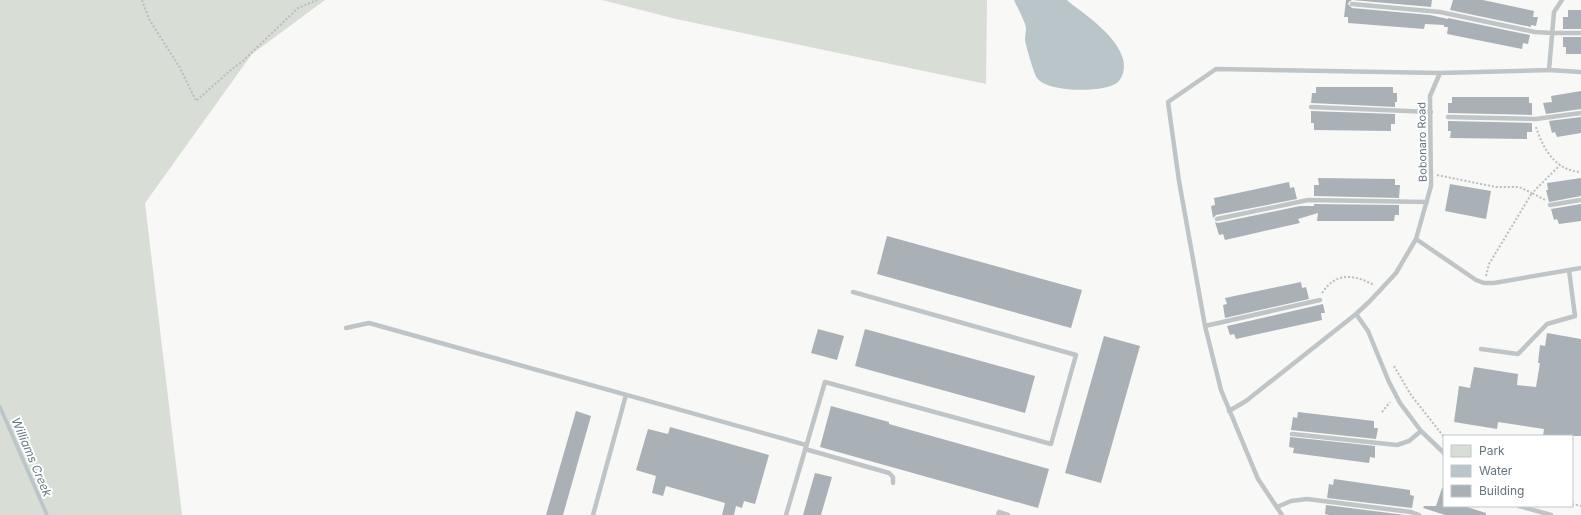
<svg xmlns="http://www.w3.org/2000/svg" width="1581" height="515" viewBox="0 0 1581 515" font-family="Inter,sans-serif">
	<rect width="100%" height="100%" fill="#f8f8f6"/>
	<!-- green -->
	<path fill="#d8ddd5" d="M 0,0 L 325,0 L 252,54 L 145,203 L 182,515 L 0,515 Z
		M 602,0 L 987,0 L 986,84 L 676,19 Z"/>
	<!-- water -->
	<path fill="#b9c5c9" d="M 1014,0 L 1067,0 L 1069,2 C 1087,16 1117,36 1123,59 C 1125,66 1124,76 1118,82 C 1107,93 1047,93 1037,78 C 1034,74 1026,46 1025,40 C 1025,36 1026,32 1026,28 C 1025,21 1017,7 1014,0 Z"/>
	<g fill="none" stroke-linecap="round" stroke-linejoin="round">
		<!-- stream -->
		<path stroke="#b9c5c9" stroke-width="3.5" d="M 0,407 L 47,515"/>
	</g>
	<!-- building -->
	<path fill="#a9b1b6" d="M 1346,0 L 1432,0 L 1431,7 L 1352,0 L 1349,2 L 1348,4 L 1352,8 L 1430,15 L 1448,19 L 1448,18 L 1530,35 L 1528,44 L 1523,43 L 1522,49 L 1447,34 L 1448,27 L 1444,27 L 1444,25 L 1425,24 L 1424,29 L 1348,23 L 1348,17 L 1344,17 Z
		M 1453,0 L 1483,0 L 1534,11 L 1533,17 L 1538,17 L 1536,26 L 1531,25 L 1531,27 L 1450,10 Z
		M 1568,10 L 1581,10 L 1581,29 L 1563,29 L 1563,17 L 1568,17 Z
		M 1563,37 L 1581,37 L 1581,54 L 1566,54 L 1566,47 L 1563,47 Z
		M 1316,87 L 1393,87 L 1393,93 L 1397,93 L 1397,102 L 1395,102 L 1395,107 L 1311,103 L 1312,93 L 1316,93 Z
		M 1581,91 L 1581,109 L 1546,114 L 1543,103 L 1552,102 L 1551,96 Z
		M 1452,97 L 1529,97 L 1529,103 L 1532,103 L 1532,115 L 1448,113 L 1448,103 L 1452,103 Z
		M 1311,111 L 1395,114 L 1395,124 L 1391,124 L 1391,131 L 1314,130 L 1314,123 L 1311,123 Z
		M 1581,117 L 1581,133 L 1557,137 L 1555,132 L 1552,133 L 1549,121 Z
		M 1448,121 L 1532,123 L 1532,132 L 1527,132 L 1527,139 L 1450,138 L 1451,131 L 1448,131 Z
		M 1318,178 L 1395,179 L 1395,185 L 1400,185 L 1399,198 L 1314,196 L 1314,185 L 1319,185 Z
		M 1581,178 L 1581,196 L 1549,202 L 1546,190 L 1548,190 L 1547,183 Z
		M 1289,182 L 1290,188 L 1294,187 L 1297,199 L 1216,215 L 1213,218 L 1211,206 L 1215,205 L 1214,198 Z
		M 1450,184 L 1491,191 L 1486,219 L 1445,211 Z
		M 1314,204 L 1399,205 L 1399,215 L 1395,215 L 1394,221 L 1317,221 L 1318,213 L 1298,219 L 1300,223 L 1225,240 L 1223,234 L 1219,235 L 1215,222 L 1218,223 L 1300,206 L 1314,206 Z
		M 1581,204 L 1581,221 L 1559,224 L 1557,219 L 1554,220 L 1551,209 Z
		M 887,236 L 1082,290 L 1071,328 L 877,274 Z
		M 1301,282 L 1302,288 L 1306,287 L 1309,299 L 1225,318 L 1223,305 L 1227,304 L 1225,298 Z
		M 1323,304 L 1325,313 L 1321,313 L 1322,320 L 1236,339 L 1234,334 L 1230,335 L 1227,326 Z
		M 818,329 L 844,336 L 837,360 L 811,353 Z
		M 865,329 L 1035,376 L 1025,413 L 855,366 Z
		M 1547,333 L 1581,339 L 1581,436 L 1543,436 L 1544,429 L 1498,422 L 1497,429 L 1454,422 L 1459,386 L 1470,388 L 1474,367 L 1518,374 L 1517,385 L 1536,387 L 1540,363 L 1538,363 L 1540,345 L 1545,346 Z
		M 1104,336 L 1140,346 L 1101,483 L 1065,473 Z
		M 831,406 L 889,422 L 889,424 L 1049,469 L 1038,508 L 820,447 Z
		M 576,411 L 591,416 L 563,515 L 546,515 Z
		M 1298,412 L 1374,421 L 1374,428 L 1378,428 L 1376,439 L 1291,430 L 1293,417 L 1297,418 Z
		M 670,427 L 769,455 L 755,504 L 744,501 L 742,508 L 736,506 L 734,515 L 722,515 L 725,503 L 666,486 L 663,496 L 652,493 L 656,476 L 636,470 L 648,429 L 668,434 Z
		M 1290,437 L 1375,446 L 1375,458 L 1370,457 L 1369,463 L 1293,453 L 1294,448 L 1289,447 Z
		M 815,473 L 832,477 L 821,515 L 803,515 Z
		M 1334,479 L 1410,490 L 1410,495 L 1414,496 L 1412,508 L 1327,498 L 1329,484 L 1333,485 Z
		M 1442,488 L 1444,488 L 1444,506 L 1464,506 L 1486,513 L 1486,515 L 1445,515 L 1423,508 L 1424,506 L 1436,506 Z
		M 1326,505 L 1405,515 L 1329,515 L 1325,514 Z"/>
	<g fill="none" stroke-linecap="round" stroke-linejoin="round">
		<!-- path -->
		<path stroke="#babdbf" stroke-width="2" stroke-dasharray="2 2" stroke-linecap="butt" d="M 142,0 L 149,19 L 180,68 L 196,101 L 232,69 L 243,61 L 298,8 L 317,0
			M 1536,127 C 1543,149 1556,171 1581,172
			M 1437,175 L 1496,187 L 1519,187 L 1532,193 L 1560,165
			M 1486,276 L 1489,264 L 1532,193 L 1545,200
			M 1322,293 C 1336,272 1353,274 1374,285
			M 1394,366 L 1411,395 L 1444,437
			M 1382,412 L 1390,402
			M 1572,504 L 1581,506"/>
		<!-- service -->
		<path stroke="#bfc4c7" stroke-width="4.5" d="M 1352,4 L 1440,12 L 1535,32 L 1552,33 L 1581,33
			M 1549,70 L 1554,12 L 1562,0
			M 1311,107 L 1431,112
			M 1448,117 L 1536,119 L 1581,113
			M 1550,205 L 1581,200
			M 1217,219 L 1308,200 L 1427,202
			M 1416,239 L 1476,280 L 1484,283 L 1494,283 L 1581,268
			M 1356,314 L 1368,331 L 1389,382 L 1400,403 L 1421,431 L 1444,453
			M 1205,326 L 1320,300
			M 346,328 L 369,323 L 806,445
			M 1481,349 L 1518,354 L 1547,324 L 1575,316 L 1569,270
			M 1229,411 L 1246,401 L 1356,314 L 1370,301 L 1396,273 L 1416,239 L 1431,186 L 1430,96 L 1440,73 L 1549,70 L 1581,72
			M 1292,434 L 1397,445 L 1409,441 L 1421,431
			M 805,449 L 889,473 L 893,477 L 893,483
			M 1519,506 L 1551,515
			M 1277,507 L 1291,501 L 1307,499 L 1411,512 L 1419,515
			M 593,515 L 626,395
			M 786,515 L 825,382 L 1051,444 L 1076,355 L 853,292
			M 998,515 L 999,512 L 1008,515
			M 1282,515 L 1258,479 L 1221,390 L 1205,326 L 1179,181 L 1168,102 L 1216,69 L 1440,73"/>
	</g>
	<g text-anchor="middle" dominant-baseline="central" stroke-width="4" stroke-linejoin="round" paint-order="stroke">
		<!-- street labels -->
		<g font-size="11" fill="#65747f" stroke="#fff">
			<text transform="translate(1422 142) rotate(-91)">Bobonaro Road</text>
		</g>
		<!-- water labels -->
		<g font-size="12" font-style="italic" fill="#657a80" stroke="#fff">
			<text transform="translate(32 457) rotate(67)">Williams Creek</text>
		</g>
	</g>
	<!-- legend -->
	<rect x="1443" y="435" width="130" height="72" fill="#ffffff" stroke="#c1c7cc"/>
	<rect x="1451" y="445" width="20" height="12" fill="#d8ddd5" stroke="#c1c7cc"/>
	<text x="1479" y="455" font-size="12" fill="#65747f">Park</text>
	<rect x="1451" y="465" width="20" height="12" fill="#b9c5c9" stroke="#c1c7cc"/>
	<text x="1479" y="475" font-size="12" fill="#65747f">Water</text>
	<rect x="1451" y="485" width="20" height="12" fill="#a9b1b6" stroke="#c1c7cc"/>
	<text x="1479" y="495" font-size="12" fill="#65747f">Building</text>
</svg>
